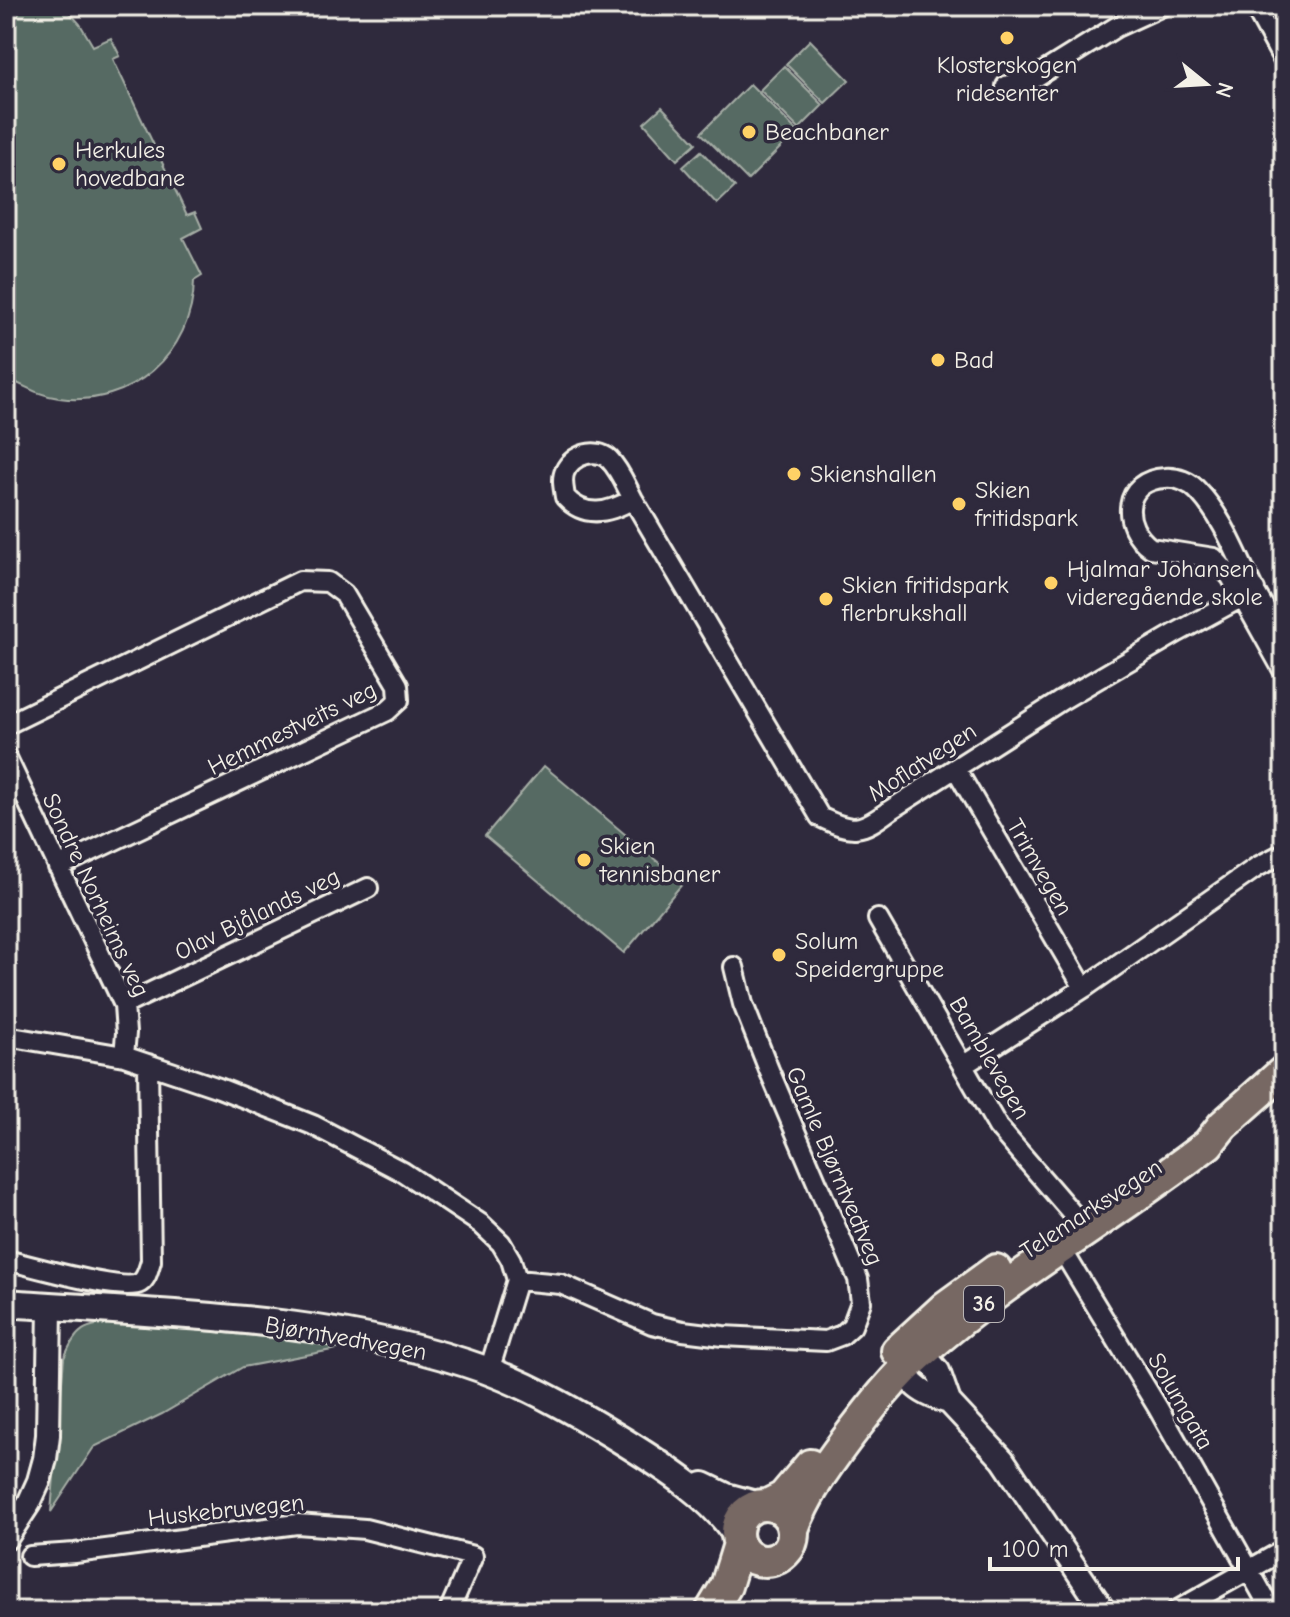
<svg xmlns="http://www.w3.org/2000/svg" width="1290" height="1617" viewBox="0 0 1290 1617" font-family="'Comic Neue',sans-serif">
	<rect width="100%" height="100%" fill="#2f2a3d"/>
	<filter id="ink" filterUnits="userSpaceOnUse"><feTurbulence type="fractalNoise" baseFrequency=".0125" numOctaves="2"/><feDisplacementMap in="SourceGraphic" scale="16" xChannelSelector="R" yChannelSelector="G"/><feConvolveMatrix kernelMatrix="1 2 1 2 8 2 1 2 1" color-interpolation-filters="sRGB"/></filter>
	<g filter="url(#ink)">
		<!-- green -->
		<path fill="#576a63" stroke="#a6aea6" stroke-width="2" d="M 6,6 L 64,6 L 80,24 L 93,46 L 111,38 L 120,56 L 113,59 L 187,215 L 195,212 L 202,228 L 183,238 L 202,276 L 194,281 C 193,353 131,408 59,398 C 42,396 28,388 13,381 L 6,384 Z
			M 810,40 L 849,80 L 825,103 L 786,64 Z
			M 784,66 L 823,105 L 799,129 L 760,90 Z
			M 750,84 L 797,131 L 748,180 L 701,133 Z
			M 662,107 L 696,143 L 677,160 L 644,123 Z
			M 701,151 L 735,187 L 717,204 L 683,167 Z
			M 544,766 L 683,883 L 624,953 L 485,836 Z
			M 116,1322 L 353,1346 L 243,1367 L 162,1414 L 94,1447 L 51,1512 L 64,1358 C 78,1327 83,1326 116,1322 Z"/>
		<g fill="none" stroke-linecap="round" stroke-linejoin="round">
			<!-- minor casing -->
			<g stroke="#f4f1e8" stroke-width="24">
				<path id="minor" d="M 1254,6 L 1284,61
					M 1006,86 L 1034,78 L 1116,27 L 1162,6
					M 633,499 C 609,513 585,519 565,497 C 564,489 561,479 565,471 C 572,455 596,447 609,459 C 620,470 626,486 633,499 L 820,817 C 853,833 861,832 890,810 L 1062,700 L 1178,632 L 1255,590
					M 1284,641 C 1274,623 1263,606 1253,588 C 1237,556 1223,517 1198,491 C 1190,482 1177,477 1165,478 C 1122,480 1120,526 1151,548 L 1214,558 L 1231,577 L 1284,672
					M 6,725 L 300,581 L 328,582 L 344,594 L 398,685 L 399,700 L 387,711 L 58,867
					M 6,756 L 124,1005 L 126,1033 L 124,1056
					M 956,769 L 1084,988
					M 878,919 L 998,1127 L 1072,1213
					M 124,1005 L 368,888
					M 6,1036 L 124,1056 L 219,1088 L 313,1125 L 403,1172 L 481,1224 L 501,1243 L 511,1260 L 517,1280 L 489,1371
					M 964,1065 L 1084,988 L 1257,867 L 1284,853
					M 1067,1258 L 1158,1408 L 1272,1611
					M 6,1260 C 29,1265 123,1293 140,1283 C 147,1278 148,1270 151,1261 L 148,1064
					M 517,1280 L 561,1284 L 652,1324 L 683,1331 L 723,1336 L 826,1341 L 842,1335 L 852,1326 L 861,1302 L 858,1279 L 769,1070 L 743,1004 L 734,967
					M 30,1556 L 75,1553 L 297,1524 L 365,1529 L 473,1556 L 449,1611
					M 1176,1611 L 1284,1550"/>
			</g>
			<!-- tertiary casing -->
			<g stroke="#f4f1e8" stroke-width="28">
				<path id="tertiary" d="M 949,1402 C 917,1393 904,1382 899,1348 L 922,1353 L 938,1371 L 949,1402 L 1003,1460 L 1104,1611
					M 6,1538 L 29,1503 L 39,1481 L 45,1459 L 48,1435 L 50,1306"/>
			</g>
			<!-- secondary casing -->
			<g stroke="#f4f1e8" stroke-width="32">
				<path id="secondary" d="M 6,1303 C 167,1315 333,1315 486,1370 C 535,1388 582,1416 626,1443 C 663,1466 714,1498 737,1536
					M 703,1486 L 726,1497 L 759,1506"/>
			</g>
			<!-- trunk casing -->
			<g stroke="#f4f1e8" stroke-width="36">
				<path id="trunk" d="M 897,1351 L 945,1307 L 996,1270
					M 767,1505 L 783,1497 L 810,1465
					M737 1533a28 28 0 1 1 56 0a28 28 0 1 1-56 0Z
					M 793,1529 C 805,1496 825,1468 846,1440 C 869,1410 893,1378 922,1353 C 1010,1275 1115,1216 1208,1144 L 1223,1125 L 1284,1071
					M 711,1611 L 726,1586 L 739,1544"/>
			</g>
			<!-- minor -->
			<use href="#minor" stroke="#2f2a3d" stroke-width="18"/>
			<!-- tertiary -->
			<use href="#tertiary" stroke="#2f2a3d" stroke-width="22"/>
			<!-- secondary -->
			<use href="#secondary" stroke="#2f2a3d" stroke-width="26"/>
			<!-- trunk -->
			<use href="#trunk" stroke="#776864" stroke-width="30"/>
		</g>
	</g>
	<!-- markers -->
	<g fill="#ffd166" stroke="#2f2a3d" stroke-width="3">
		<circle cx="1007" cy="38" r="8"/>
		<circle cx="749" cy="132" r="8"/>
		<circle cx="59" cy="164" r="8"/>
		<circle cx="938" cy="360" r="8"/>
		<circle cx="794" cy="474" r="8"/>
		<circle cx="959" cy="504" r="8"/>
		<circle cx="1051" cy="583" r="8"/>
		<circle cx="826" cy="599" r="8"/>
		<circle cx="584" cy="860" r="8"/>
		<circle cx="779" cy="955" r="8"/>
	</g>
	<g text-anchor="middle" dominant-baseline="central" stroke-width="7" stroke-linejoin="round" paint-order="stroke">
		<!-- shield labels -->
		<rect fill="#2f2a3d" stroke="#b9b5b5" stroke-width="2" x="964" y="1286" width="40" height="36" rx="6"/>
		<g font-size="22" font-weight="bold" fill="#f4f1e8">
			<text x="984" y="1304">36</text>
		</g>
		<!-- poi labels -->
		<g font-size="24" fill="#f4f1e8" stroke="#2f2a3d" text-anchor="start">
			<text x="1007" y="65" text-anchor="middle">Klosterskogen<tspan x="1007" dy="28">ridesenter</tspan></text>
			<text x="765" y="132">Beachbaner</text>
			<text x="75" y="150">Herkules<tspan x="75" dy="28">hovedbane</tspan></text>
			<text x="954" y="360">Bad</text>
			<text x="810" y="474">Skienshallen</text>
			<text x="975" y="490">Skien<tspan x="975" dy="28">fritidspark</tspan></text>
			<text x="1067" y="569">Hjalmar Johansen<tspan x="1067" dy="28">videregående skole</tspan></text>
			<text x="842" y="585">Skien fritidspark<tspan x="842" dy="28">flerbrukshall</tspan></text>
			<text x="600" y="846">Skien<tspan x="600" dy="28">tennisbaner</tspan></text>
			<text x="795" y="941">Solum<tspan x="795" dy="28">Speidergruppe</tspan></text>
		</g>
		<!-- street labels -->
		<g font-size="24" fill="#f4f1e8" stroke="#2f2a3d">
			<text transform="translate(292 728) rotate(-26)">Hemmestveits veg</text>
			<text transform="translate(922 762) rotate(-33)">Moflatvegen</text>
			<text transform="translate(1040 867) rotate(60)">Trimvegen</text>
			<text transform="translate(96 895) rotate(65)">Sondre Norheims veg</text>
			<text transform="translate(257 914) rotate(-26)">Olav Bjålands veg</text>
			<text transform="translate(990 1058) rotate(60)">Bamblevegen</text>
			<text transform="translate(835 1166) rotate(67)">Gamle Bjørntvedtveg</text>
			<text transform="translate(1091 1209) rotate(-33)">Telemarksvegen</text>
			<text transform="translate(346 1338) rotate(10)">Bjørntvedtvegen</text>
			<text transform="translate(1181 1401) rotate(60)">Solumgata</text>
			<text transform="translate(226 1510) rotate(-6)">Huskebruvegen</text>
		</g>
	</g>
	<!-- margin -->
	<rect width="1290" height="1617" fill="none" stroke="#2f2a3d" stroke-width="32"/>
	<rect x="16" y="16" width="1258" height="1585" fill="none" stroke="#f4f1e8" stroke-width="3" filter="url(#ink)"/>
	<!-- north arrow -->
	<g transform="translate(1206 84) rotate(108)" stroke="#2f2a3d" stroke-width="6" paint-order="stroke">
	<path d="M0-6L14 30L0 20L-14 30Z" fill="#f4f1e8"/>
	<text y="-12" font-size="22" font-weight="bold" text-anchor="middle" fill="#f4f1e8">N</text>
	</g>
	<!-- scale -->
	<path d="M990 1557v12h248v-12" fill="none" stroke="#f4f1e8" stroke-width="4"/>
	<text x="1002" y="1557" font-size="24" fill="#f4f1e8" stroke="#2f2a3d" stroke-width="6" paint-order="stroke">100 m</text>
</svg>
